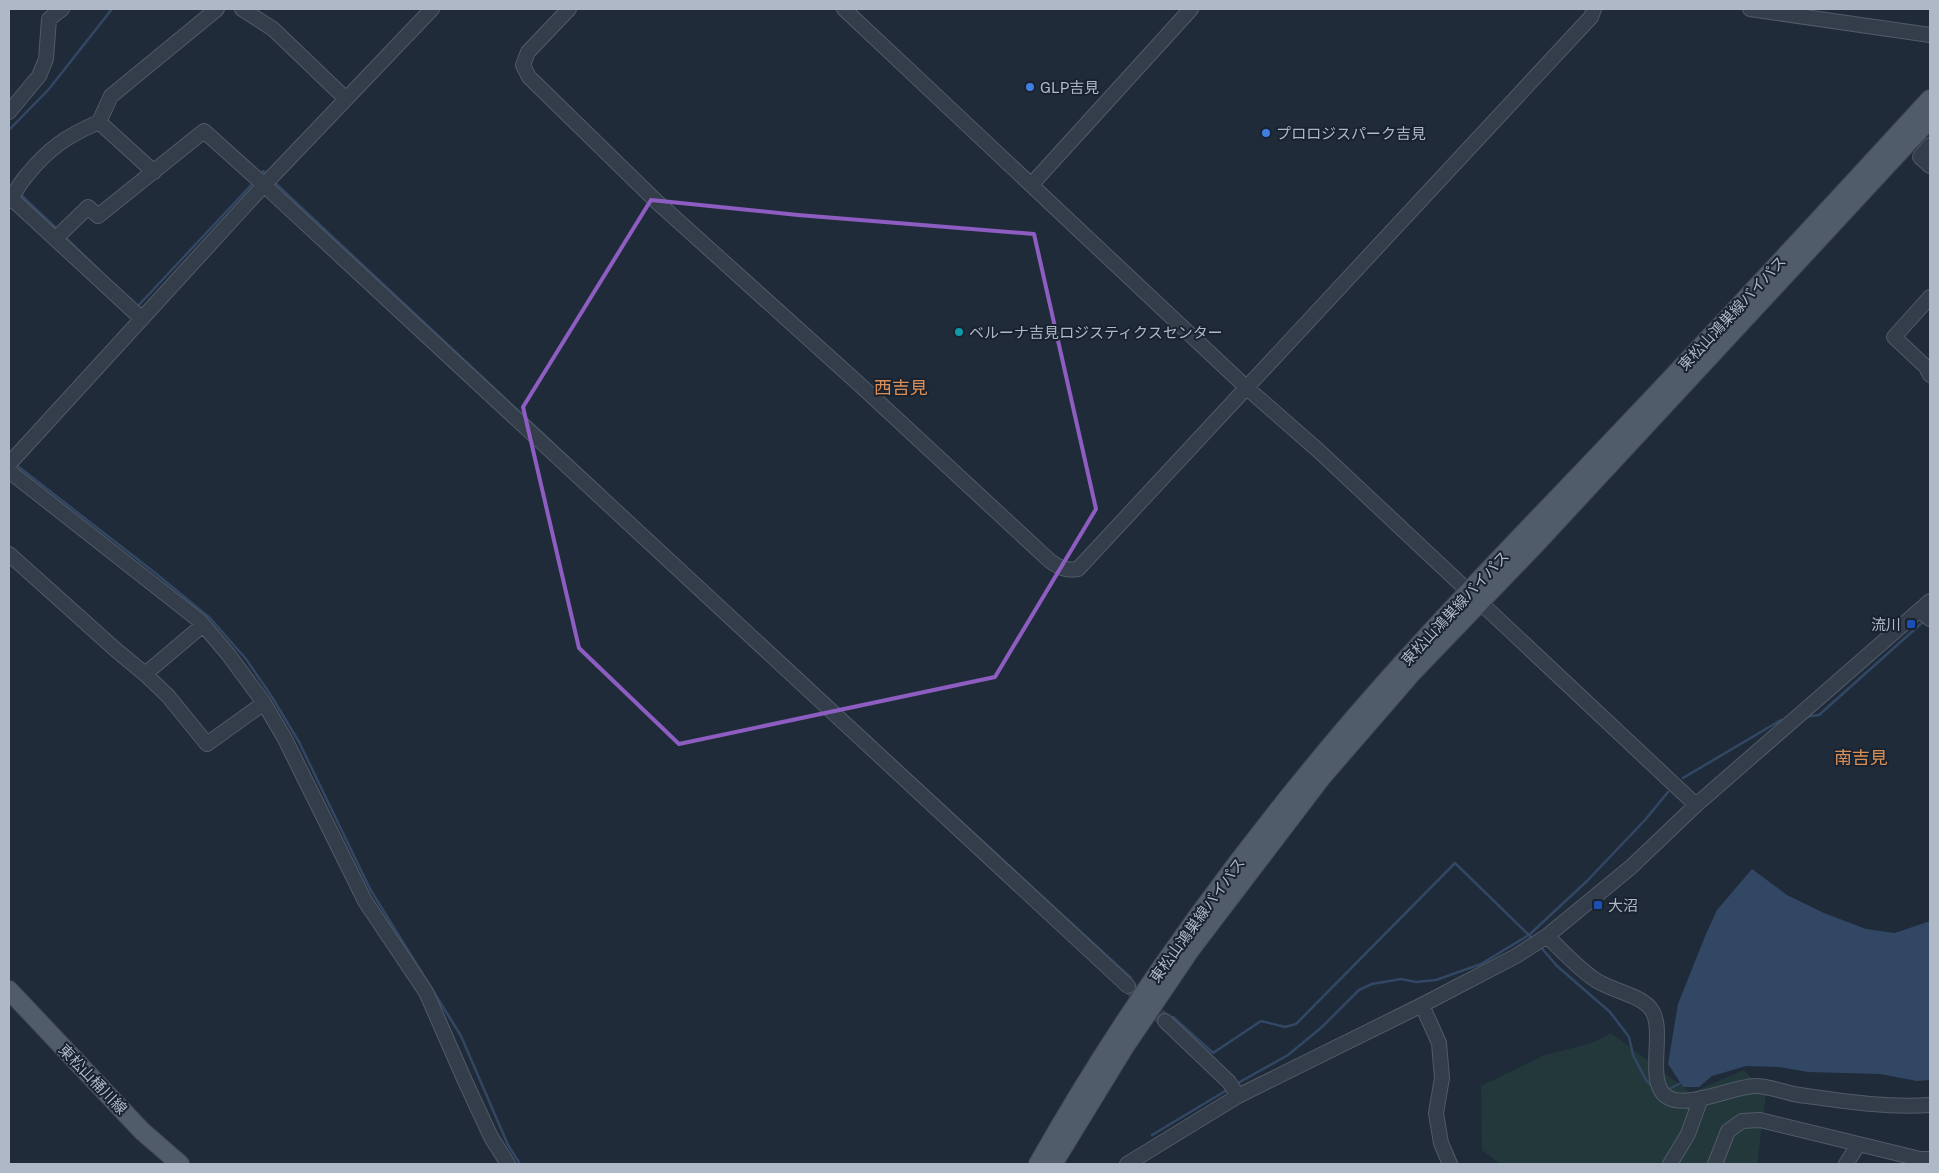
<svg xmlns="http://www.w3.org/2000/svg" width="1939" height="1173" viewBox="0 0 1939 1173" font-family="'Public Sans','Noto Sans JP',sans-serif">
	<rect width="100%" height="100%" fill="#202b3a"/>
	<!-- green -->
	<path fill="#22383b" d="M 1611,1033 L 1691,1093 L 1744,1070 L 1766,1094 L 1757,1164 L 1500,1164 L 1482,1150 L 1481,1086 L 1545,1055 L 1592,1043 Z"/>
	<!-- water -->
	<path fill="#324763" d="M 1752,869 L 1787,895 L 1824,913 L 1866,929 L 1895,933 L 1930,921 L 1930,1080 L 1917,1081 L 1880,1074 L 1808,1072 L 1779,1067 L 1746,1066 L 1712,1076 L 1699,1087 L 1683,1087 L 1668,1064 L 1678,1004 L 1706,934 L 1717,910 Z"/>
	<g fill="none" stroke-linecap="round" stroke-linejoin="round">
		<!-- stream -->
		<path stroke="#324763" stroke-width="2.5" d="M 9,130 L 49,89 L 112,9
			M 259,176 L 263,171 L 268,175
			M 273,181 L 605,492
			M 20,194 L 57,229
			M 65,237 L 100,271
			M 137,307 L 254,182
			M 15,464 L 154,572 L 210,618 L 246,659 L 272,697 L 299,742 L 370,889 L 461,1036 L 508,1145 L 520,1164
			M 1805,717 L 1819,715 L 1924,621
			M 853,722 L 1131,978
			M 1683,778 L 1781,720 L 1785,720
			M 1539,945 L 1557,966 L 1610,1012 L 1629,1037 L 1633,1055 L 1646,1080 L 1654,1088
			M 1173,1017 L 1213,1053 L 1261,1021 L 1285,1027 L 1296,1024 L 1455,863 L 1533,939
			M 1238,1083 L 1288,1055 L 1322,1027 L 1359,990 L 1372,984 L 1401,979 L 1416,982 L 1436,980 L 1481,964 L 1529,935 L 1587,881 L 1645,820 L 1668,792
			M 1667,1090 L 1681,1083
			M 1152,1135 L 1227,1090"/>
		<!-- minor-tunnel -->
		<path stroke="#35404f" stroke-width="14" stroke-dasharray="14 7" stroke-linecap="butt" d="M 1128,986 L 1165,1021"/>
		<!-- minor casing -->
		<g stroke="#515b68" stroke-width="16">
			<path id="minor" d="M 242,9 L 273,29 L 346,99
				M 569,9 L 528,52 L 523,65 L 529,77 L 656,201 L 859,384 L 1050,561 C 1060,568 1066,571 1078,569 L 1591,17 L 1594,9
				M 844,9 L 1247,388 L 1320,452 L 1696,805
				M 1750,9 L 1930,35
				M 9,112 L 39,76 L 46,59 L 49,19 L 62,9
				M 99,122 L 154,172
				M 1930,145 L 1920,157 L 1930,166
				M 1031,185 L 1191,9
				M 11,198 L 142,319
				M 9,201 C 15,193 20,183 27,175 C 49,148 67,136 99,122 L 111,96 L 217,9
				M 55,239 L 88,207 L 98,216 L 204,131 L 264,185 L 432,9
				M 1930,297 L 1894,337 L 1926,367 L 1930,375
				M 9,464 L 264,185 L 1128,986
				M 9,471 L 200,621 L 228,654 L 264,703 L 285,739 L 365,901 L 426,992 L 465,1081 L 491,1137 L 508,1164
				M 9,554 L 116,650 L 145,674 L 168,696 L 207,744 L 264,703
				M 1920,610 L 1930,619
				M 145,674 L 203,625
				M 1547,936 C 1562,951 1577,967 1594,979 C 1609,990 1641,995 1651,1009 C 1667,1030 1643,1085 1669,1098 C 1689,1108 1733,1087 1754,1086 C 1767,1085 1785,1093 1799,1095 C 1842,1101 1886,1108 1930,1105
				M 1422,1005 L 1439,1043 L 1442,1078 L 1436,1113 L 1441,1143 L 1450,1164
				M 1165,1021 L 1229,1082 L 1238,1096
				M 1127,1164 L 1238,1096 L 1422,1005 L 1516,956 L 1547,936 L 1631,867 L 1696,805 L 1930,601
				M 1670,1164 L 1688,1134 L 1701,1098
				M 1715,1164 L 1728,1131 L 1742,1121 L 1760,1120 L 1920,1159 L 1930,1159
				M 1846,1164 L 1858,1145"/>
		</g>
		<!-- major casing -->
		<g stroke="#3d4654" stroke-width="20">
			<path id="major" d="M 9,990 L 142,1131 L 180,1164
				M 1038,1164 C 1118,1022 1213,888 1317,762 C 1413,645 1521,537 1625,427 C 1728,319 1829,209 1930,99
				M 1053,1164 L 1124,1048 L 1191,949 L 1322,777 L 1412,673 L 1535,545 L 1930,119"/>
		</g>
		<!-- minor -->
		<use href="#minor" stroke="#343d4a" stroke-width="14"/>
		<!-- major -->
		<use href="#major" stroke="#515c6b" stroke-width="18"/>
	</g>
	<!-- marked area -->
	<path fill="none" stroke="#8d5dc2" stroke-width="4" stroke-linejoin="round" d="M 651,200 L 798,215 L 1034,234 L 1096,509 L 995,677 L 679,744 L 579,648 L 523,407 Z"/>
	<!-- markers -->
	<g fill="#3f7fe0" stroke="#19222f" stroke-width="2">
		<circle cx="1030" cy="87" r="5"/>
		<circle cx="1266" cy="133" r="5"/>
	</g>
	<circle fill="#0f9aa8" stroke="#19222f" stroke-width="2" cx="959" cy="332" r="5"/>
	<g fill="#1a4fb4" stroke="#19222f" stroke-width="2">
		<rect x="1906" y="619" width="10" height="10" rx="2.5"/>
		<rect x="1593" y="900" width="10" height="10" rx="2.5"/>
	</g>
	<g text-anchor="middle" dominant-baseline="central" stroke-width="4" stroke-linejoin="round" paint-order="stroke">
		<!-- poi labels -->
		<g font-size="15" fill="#aeb8c7" stroke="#19222f" text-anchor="start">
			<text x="1040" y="87">GLP吉見</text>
			<text x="1276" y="133">プロロジスパーク吉見</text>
			<text x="969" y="332">ベルーナ吉見ロジスティクスセンター</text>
			<text x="1901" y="624" text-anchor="end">流川</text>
			<text x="1608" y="905">大沼</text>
		</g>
		<!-- street labels -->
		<g font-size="15" fill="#aeb8c7" stroke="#19222f">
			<text transform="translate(1732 313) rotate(-47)">東松山鴻巣線バイパス</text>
			<text transform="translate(1455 608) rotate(-47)">東松山鴻巣線バイパス</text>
			<text transform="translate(1197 920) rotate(-54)">東松山鴻巣線バイパス</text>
			<text transform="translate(93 1079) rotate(46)">東松山桶川線</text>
		</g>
		<!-- quarter labels -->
		<g font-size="18" fill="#d98f57" stroke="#19222f">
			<text x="901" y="387">西吉見</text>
			<text x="1861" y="757">南吉見</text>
		</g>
	</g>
	<!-- border -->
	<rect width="1939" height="1173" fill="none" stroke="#aeb8c7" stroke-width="20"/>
</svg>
